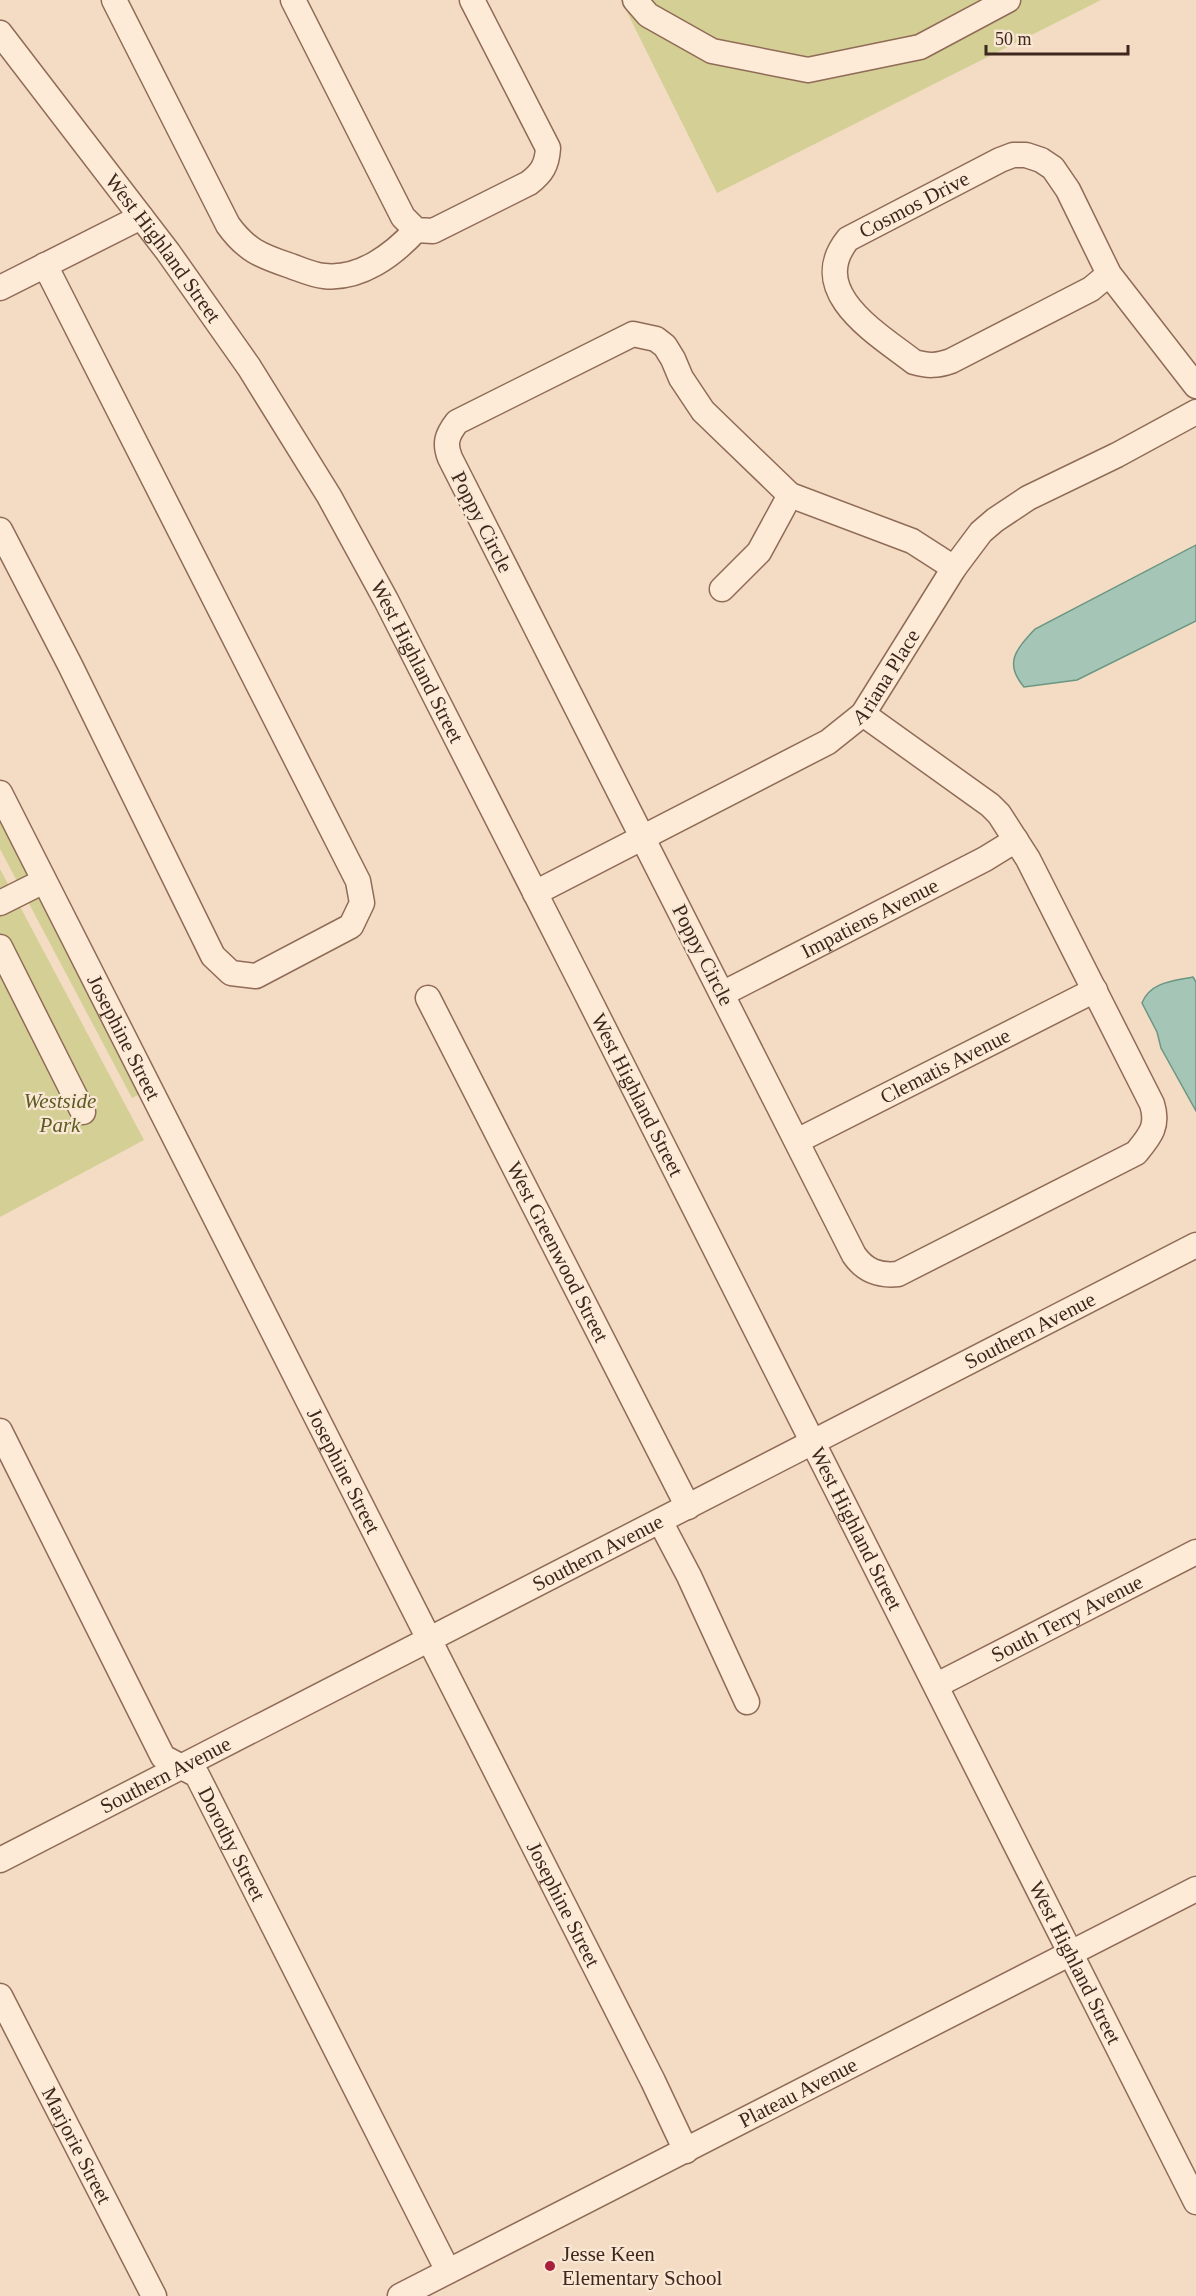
<svg xmlns="http://www.w3.org/2000/svg" width="1196" height="2296" viewBox="0 0 1196 2296" font-family="Georgia,serif">
	<rect width="100%" height="100%" fill="#f3dcc3"/>
	<!-- green -->
	<path fill="#d3cf95" d="M 621,0 L 1101,0 L 717,193 Z
		M 0,818 L 140,1094 L 132,1098 L 0,849 Z
		M 0,869 L 144,1140 L 0,1217 Z"/>
	<!-- water -->
	<path fill="#a5c6b6" stroke="#6b9683" stroke-width="1.5" d="M 1196,545 L 1196,621 L 1077,680 L 1024,687 C 1003,662 1017,649 1035,629 Z
		M 1193,977 L 1196,982 L 1196,1111 L 1161,1048 L 1157,1032 L 1142,1003 C 1150,982 1173,981 1193,977 Z"/>
	<g fill="none" stroke-linecap="round" stroke-linejoin="round">
		<!-- minor casing -->
		<g stroke="#906b57" stroke-width="27">
			<g id="minor">
				<path d="M 114,0 L 228,225 C 246,250 261,256 288,265 C 300,269 312,275 324,276 C 360,280 393,255 416,230"/>
				<path d="M 293,0 L 403,217 L 416,230 L 433,231 L 529,183 C 542,173 547,165 548,148 L 472,0"/>
				<path d="M 635,0 L 648,15 L 712,51 L 808,70 L 920,47 L 1008,0"/>
				<path id="s1" d="M 0,33 L 168,252 L 249,367 L 329,496 L 386,600 L 583,987 L 1196,2202"/>
				<path id="s2" d="M 1109,274 L 1091,289 L 951,361 C 937,366 928,366 914,362 C 878,334 805,292 848,239 L 1000,160 L 1013,155 L 1026,155 L 1041,160 L 1053,168 L 1068,190 L 1109,274 L 1196,386"/>
				<path d="M 0,288 L 141,217"/>
				<path d="M 0,530 L 70,665 L 213,956 L 231,973 L 256,976 L 351,926 L 362,903 L 358,881 L 45,265"/>
				<path d="M 722,589 L 759,552 L 790,495"/>
				<path d="M 863,714 L 990,805 L 999,814 L 1028,859 L 1152,1104 C 1159,1126 1150,1136 1136,1153 L 898,1274 C 879,1276 865,1271 854,1255 L 450,458 C 444,443 447,435 457,422 L 633,334 L 656,339 L 665,346 L 673,359 L 681,378 L 703,411 L 790,495 L 912,541 L 954,568"/>
				<path id="s3" d="M 0,793 L 653,2081 L 686,2151"/>
				<path id="s4" d="M 535,893 L 828,742 L 863,714 L 954,568 L 981,532 L 995,520 L 1028,498 L 1117,455 L 1196,412"/>
				<path d="M 0,903 L 44,881"/>
				<path d="M 0,947 L 83,1112"/>
				<path id="s5" d="M 722,994 L 985,859 L 1016,840"/>
				<path id="s6" d="M 428,998 L 688,1507"/>
				<path id="s7" d="M 797,1141 L 1095,990"/>
				<path id="s8" d="M 0,1431 L 163,1757 L 197,1775 L 448,2271"/>
				<path d="M 660,1521 L 689,1576 L 747,1702"/>
				<path id="s9" d="M 937,1685 L 1196,1552"/>
				<path id="s10" d="M 0,1860 L 1196,1245"/>
				<path id="s11" d="M 0,1996 L 154,2296"/>
				<path id="s12" d="M 400,2296 L 1196,1889"/>
			</g>
		</g>
		<!-- minor -->
		<use href="#minor" stroke="#fdebd7" stroke-width="24"/>
	</g>
	<!-- markers -->
	<circle fill="#a71f3a" stroke="#fae7d3" stroke-width="2" cx="550" cy="2266" r="6"/>
	<g text-anchor="middle" dominant-baseline="central" stroke-width="4.5" stroke-linejoin="round" paint-order="stroke">
		<!-- street labels -->
		<g font-size="21" fill="#3e271d" stroke="#fae7d3">
			<text stroke="none"><textPath href="#s2" startOffset="453">Cosmos Drive</textPath></text>
			<text stroke="none"><textPath href="#s1" startOffset="270">West Highland Street</textPath></text>
			<text transform="translate(482 522) rotate(63)">Poppy Circle</text>
			<text stroke="none"><textPath href="#s1" startOffset="756">West Highland Street</textPath></text>
			<text stroke="none"><textPath href="#s4" startOffset="418">Ariana Place</textPath></text>
			<text stroke="none"><textPath href="#s5" startOffset="166">Impatiens Avenue</textPath></text>
			<text transform="translate(703 955) rotate(63)">Poppy Circle</text>
			<text stroke="none"><textPath href="#s3" startOffset="274">Josephine Street</textPath></text>
			<text stroke="none"><textPath href="#s7" startOffset="166">Clematis Avenue</textPath></text>
			<text stroke="none"><textPath href="#s1" startOffset="1242">West Highland Street</textPath></text>
			<text stroke="none"><textPath href="#s6" startOffset="285">West Greenwood Street</textPath></text>
			<text stroke="none"><textPath href="#s10" startOffset="1158">Southern Avenue</textPath></text>
			<text stroke="none"><textPath href="#s3" startOffset="760">Josephine Street</textPath></text>
			<text stroke="none"><textPath href="#s1" startOffset="1728">West Highland Street</textPath></text>
			<text stroke="none"><textPath href="#s10" startOffset="672">Southern Avenue</textPath></text>
			<text stroke="none"><textPath href="#s9" startOffset="146">South Terry Avenue</textPath></text>
			<text stroke="none"><textPath href="#s10" startOffset="186">Southern Avenue</textPath></text>
			<text stroke="none"><textPath href="#s8" startOffset="480">Dorothy Street</textPath></text>
			<text stroke="none"><textPath href="#s3" startOffset="1246">Josephine Street</textPath></text>
			<text stroke="none"><textPath href="#s1" startOffset="2214">West Highland Street</textPath></text>
			<text stroke="none"><textPath href="#s12" startOffset="447">Plateau Avenue</textPath></text>
			<text stroke="none"><textPath href="#s11" startOffset="168">Marjorie Street</textPath></text>
		</g>
		<!-- park labels -->
		<g font-size="21" font-style="italic" fill="#5a5d21" stroke="#fae7d3">
			<text x="60" y="1101">Westside<tspan x="60" dy="24">Park</tspan></text>
		</g>
		<!-- poi labels -->
		<g font-size="21" fill="#3e271d" stroke="#fae7d3" text-anchor="start">
			<text x="562" y="2254">Jesse Keen<tspan x="562" dy="24">Elementary School</tspan></text>
		</g>
	</g>
	<!-- scale -->
	<path d="M986 45v9h142v-9" fill="none" stroke="#3e271d" stroke-width="3"/>
	<text x="995" y="45" font-size="18" fill="#3e271d" stroke="#fae7d3" stroke-width="4.5" paint-order="stroke">50 m</text>
</svg>
